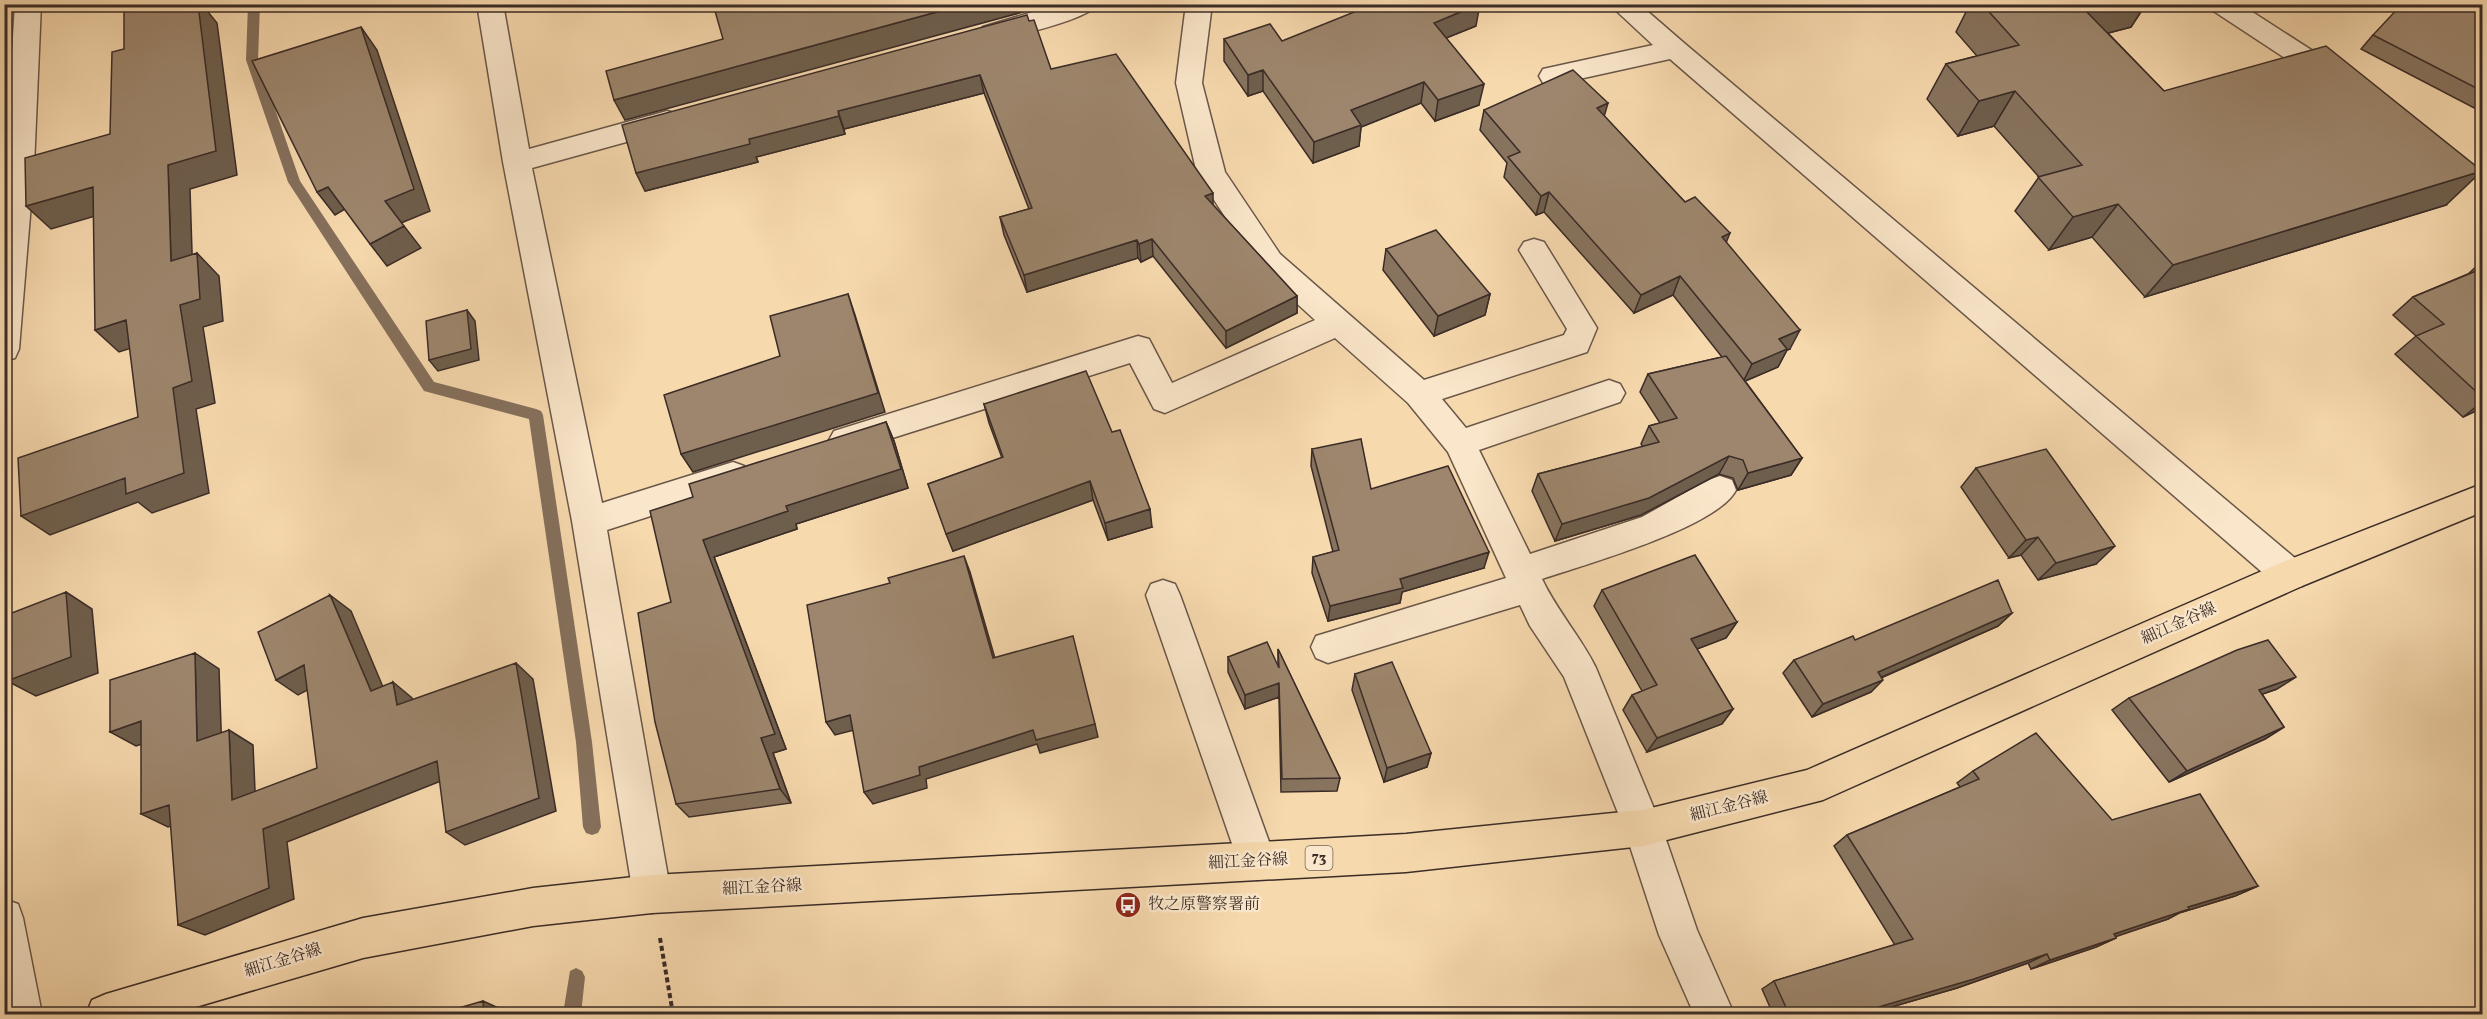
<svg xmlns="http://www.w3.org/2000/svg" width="2487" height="1019" viewBox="0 0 2487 1019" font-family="Vollkorn,'Noto Serif JP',serif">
	<rect width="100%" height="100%" fill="#f7d9ae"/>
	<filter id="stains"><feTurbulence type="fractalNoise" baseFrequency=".00333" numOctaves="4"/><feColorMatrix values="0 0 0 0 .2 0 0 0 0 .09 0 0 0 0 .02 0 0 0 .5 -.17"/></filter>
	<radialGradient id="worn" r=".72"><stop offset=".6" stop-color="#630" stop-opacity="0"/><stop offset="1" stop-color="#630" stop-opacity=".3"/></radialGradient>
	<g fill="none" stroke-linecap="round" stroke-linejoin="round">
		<!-- stream -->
		<path fill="#85705c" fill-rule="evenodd" d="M 248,4 L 260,4 L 258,60 L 300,181 L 434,382 L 536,409 L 541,411 L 543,415 L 592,742 L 601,827 L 598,833 L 592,835 L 586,833 L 583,827 L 576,742 L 529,419 L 424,391 L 288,182 L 246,60 Z
			M 576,968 L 582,971 L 585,977 L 581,1014 L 563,1014 L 570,971 Z"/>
		<!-- minor casing -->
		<g stroke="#6a5749" stroke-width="3">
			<path id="minor" d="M 15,4 L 41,4 L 34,167 L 19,349 L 15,358 L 4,361 L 4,182 Z
				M 477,4 L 503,4 L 529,149 L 667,111 L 677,114 L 681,121 L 677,128 L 532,168 L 602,503 L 733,462 L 744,466 L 749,476 L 744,486 L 607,530 L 671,894 L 666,908 L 652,913 L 638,908 L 633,894 L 572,521 L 503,162 Z
				M 1059,4 L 1098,4 C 1088,20 1013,36 992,42 L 983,39 L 979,33 L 983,27 Z
				M 1186,4 L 1212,4 L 1202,83 L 1225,172 L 1280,254 L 1424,380 L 1564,335 L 1567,329 L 1519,250 L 1524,242 L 1534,239 L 1544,242 L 1597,328 L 1587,352 L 1442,399 L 1466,428 L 1609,380 L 1620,384 L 1625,393 L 1620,402 L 1479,450 L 1530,554 L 1642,517 L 1708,480 L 1720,476 L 1732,480 L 1736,490 C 1718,527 1584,565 1542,579 C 1557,611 1581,637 1596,668 L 1662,828 L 1697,930 L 1734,1014 L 1694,1014 L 1659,935 L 1624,828 L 1564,677 L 1530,626 L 1520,605 L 1328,663 L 1316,658 L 1311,647 L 1316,636 L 1506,578 L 1448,452 L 1408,403 L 1335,338 L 1165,413 L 1154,409 L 1130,363 L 845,453 L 834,449 L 829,440 L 834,431 L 1138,336 L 1149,339 L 1172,383 L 1315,320 L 1260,270 L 1197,174 L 1176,83 Z
				M 1609,4 L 1639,4 L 1684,43 L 2302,564 L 2307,575 L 2302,586 L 2290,590 L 2278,586 L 1670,59 L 1552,85 L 1543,83 L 1539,76 L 1543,69 L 1653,45 Z
				M 2208,4 L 2240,4 L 2344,71 L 2348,78 L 2344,85 L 2335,87 L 2326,85 L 2212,10 Z
				M 1163,580 L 1175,584 L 1180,595 L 1276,861 L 1270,874 L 1257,880 L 1244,874 L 1238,861 L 1146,595 L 1151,584 Z
				M 4,899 L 18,904 L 23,918 L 42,1014 L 4,1014 Z"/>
		</g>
		<!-- major casing -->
		<g stroke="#3b2c27" stroke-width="3">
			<path id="major" d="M 2482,484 L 2482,512 L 2302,586 L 1823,800 L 1643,846 L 1406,872 L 652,913 L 533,926 L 363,958 L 172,1014 L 86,1014 L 92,1000 L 106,994 L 363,918 L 533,888 L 652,875 L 1406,834 L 1643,810 L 1807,770 L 2278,564 Z"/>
		</g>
		<!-- path -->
		<path stroke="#3b2c27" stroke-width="4" stroke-dasharray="5 3" stroke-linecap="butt" d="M 660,938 L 673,1014"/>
		<!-- minor -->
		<use href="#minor" fill="#fae6ca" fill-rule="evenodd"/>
		<!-- major -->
		<use href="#major" fill="#f7d9ae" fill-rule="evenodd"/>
	</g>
	<!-- wall -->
	<path fill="#87735e" stroke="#3b2c27" stroke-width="1.5" d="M 1970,4 L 2146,4 L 2131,27 L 2108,33 L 2164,91 L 2446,205 L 2145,297 L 2092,237 L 2049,250 L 2015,211 L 2039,177 L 1994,126 L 1958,136 L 1927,99 L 1946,64 L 1977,56 L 1956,32 Z
		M 2482,4 L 2482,112 L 2361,49 L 2373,35 Z
		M 1029,21 L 1051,69 L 1213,205 L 1297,296 L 1297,313 L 1226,348 L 1153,256 L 1141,262 L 1138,258 L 1027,292 L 1004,235 L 1000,217 L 1029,209 L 984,93 L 844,129 L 845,134 L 756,157 L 758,162 L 645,191 Z
		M 1476,26 L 1446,38 L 1479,105 L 1435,121 L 1421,103 L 1361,127 L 1359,146 L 1313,163 L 1263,91 L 1248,96 L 1224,61 L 1224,39 L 1282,41 Z
		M 1484,110 L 1604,116 L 1685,202 L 1726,242 L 1790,349 L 1787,350 L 1778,367 L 1745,381 L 1802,458 L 1791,475 L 1738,490 L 1733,478 L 1719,474 L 1641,515 L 1555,541 L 1532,491 L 1538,474 L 1643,447 L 1641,444 L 1649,426 L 1660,423 L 1640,392 L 1648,374 L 1722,357 L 1673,295 L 1634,313 L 1544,212 L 1536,215 L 1504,177 L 1507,163 L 1480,130 Z
		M 1386,249 L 1490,294 L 1485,315 L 1434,336 L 1383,270 Z
		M 2482,264 L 2482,408 L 2463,417 L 2395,354 L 2416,336 L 2393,315 L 2413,297 L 2468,274 L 2477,266 Z
		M 984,404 L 1152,527 L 1108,540 L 1093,500 L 953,551 L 928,484 L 1002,458 L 989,423 Z
		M 886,422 L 894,441 L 908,488 L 796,524 L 797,529 L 714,557 L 786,749 L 773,753 L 791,803 L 689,817 L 676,804 L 671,602 L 693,497 Z
		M 1312,449 L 1371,489 L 1484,568 L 1402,592 L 1400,603 L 1328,621 L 1312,573 L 1313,557 L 1333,552 L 1311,466 Z
		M 1976,468 L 2096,564 L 2038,580 L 2021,555 L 2009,558 L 1961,487 Z
		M 1602,590 L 1737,622 L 1726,638 L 1697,649 L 1733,709 L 1722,724 L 1647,752 L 1623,710 L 1632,695 L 1642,691 L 1594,606 Z
		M 2012,613 L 1998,626 L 1881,678 L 1871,692 L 1812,717 L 1783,673 L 1794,660 Z
		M 1278,649 L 1340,778 L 1337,791 L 1281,792 L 1279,697 L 1245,709 L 1228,672 L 1228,657 L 1278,665 Z
		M 1355,674 L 1431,753 L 1427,767 L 1384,782 L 1352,690 Z
		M 2277,689 L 2262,694 L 2284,727 L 2265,739 L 2169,782 L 2112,710 L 2129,698 Z
		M 1973,771 L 2112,820 L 2258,886 L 2235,896 L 2179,913 L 2168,919 L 2115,936 L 2116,938 L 2096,947 L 2031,969 L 2028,963 L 1957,988 L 1867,1014 L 1773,1014 L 1762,989 L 1774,981 L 1895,945 L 1834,846 L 1847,835 L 1960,787 L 1957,783 Z"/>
	<!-- shaded-wall -->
	<path fill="#6e5e4c" stroke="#3b2c27" stroke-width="1.5" d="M 4,4 L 7,4 L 8,18 L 4,19 Z
		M 188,4 L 204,4 L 204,7 L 217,23 L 237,175 L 190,189 L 193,283 L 171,261 L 168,165 Z
		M 966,4 L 1021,4 L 1023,12 L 625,120 L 614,100 Z
		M 1480,4 L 1476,26 L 1431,44 L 1434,23 Z
		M 2105,4 L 2146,4 L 2131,27 L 2063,45 L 2085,10 Z
		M 361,27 L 377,50 L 430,211 L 401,223 L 385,201 Z
		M 1263,70 L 1263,91 L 1248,96 L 1248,75 Z
		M 980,75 L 984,93 L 844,129 L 838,111 Z
		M 1424,82 L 1421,103 L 1361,127 L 1359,146 L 1313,163 L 1314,142 L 1351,110 Z
		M 1484,84 L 1479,105 L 1435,121 L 1438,100 Z
		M 2015,91 L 1994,126 L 1958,136 L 1979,101 Z
		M 1608,103 L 1602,124 L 1597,108 Z
		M 839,116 L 845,134 L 756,157 L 758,162 L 645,191 L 636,173 L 749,139 Z
		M 2482,171 L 2446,205 L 2145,297 L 2173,265 Z
		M 93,187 L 116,210 L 51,229 L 26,206 Z
		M 328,187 L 345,209 L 335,215 L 317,192 Z
		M 1549,192 L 1544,212 L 1536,215 L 1541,196 Z
		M 1213,193 L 1213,211 L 1205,196 Z
		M 2118,204 L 2092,237 L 2049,250 L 2073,217 Z
		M 404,226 L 421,248 L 387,266 L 370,244 Z
		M 1730,233 L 1722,253 L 1722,237 Z
		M 1152,239 L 1153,256 L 1141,262 L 1139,244 Z
		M 1137,240 L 1138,258 L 1027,292 L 1024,275 Z
		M 197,253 L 219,276 L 223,321 L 203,327 L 215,403 L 196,409 L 209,493 L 152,513 L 138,502 L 50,535 L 21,516 L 173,388 L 180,305 Z
		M 1680,276 L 1673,295 L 1634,313 L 1641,295 Z
		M 848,294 L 855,315 L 885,412 L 693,472 L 681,454 Z
		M 1490,294 L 1485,315 L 1434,336 L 1438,316 Z
		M 1297,296 L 1297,313 L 1226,348 L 1226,331 Z
		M 467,310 L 475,321 L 479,360 L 438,371 L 429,360 Z
		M 126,320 L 150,342 L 119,352 L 95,330 Z
		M 1800,330 L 1790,349 L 1787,350 L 1778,367 L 1743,382 L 1752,364 L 1779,339 Z
		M 2482,402 L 2482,408 L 2463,417 Z
		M 886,422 L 894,441 L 908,488 L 796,524 L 797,529 L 714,557 L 786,749 L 773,753 L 791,803 L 780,789 L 761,738 L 703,540 L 786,506 Z
		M 1729,456 L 1719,474 L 1641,515 L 1555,541 L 1562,524 Z
		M 1802,458 L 1791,475 L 1738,490 L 1748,473 Z
		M 1090,481 L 1093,500 L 953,551 L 946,534 Z
		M 1150,509 L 1152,527 L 1108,540 L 1105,523 Z
		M 2038,537 L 2021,555 L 2009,558 L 2026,540 Z
		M 2115,546 L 2096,564 L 2038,580 L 2056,563 Z
		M 1489,552 L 1484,568 L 1402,592 L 1400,603 L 1328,621 L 1330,606 L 1400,579 Z
		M 964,556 L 970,572 L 999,672 L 993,658 Z
		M 66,592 L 92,609 L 98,673 L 36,696 L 7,681 Z
		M 330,595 L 351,611 L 391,706 L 371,691 Z
		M 2012,613 L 1998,626 L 1866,684 L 1878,672 Z
		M 1737,622 L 1726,638 L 1681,655 L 1691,639 Z
		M 195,653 L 219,669 L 222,755 L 197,741 Z
		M 516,663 L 533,679 L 556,811 L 465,845 L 446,832 Z
		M 304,665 L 325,681 L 298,695 L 276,680 Z
		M 2296,677 L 2277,689 L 2240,702 L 2259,690 Z
		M 1883,680 L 1871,692 L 1812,717 L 1823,704 Z
		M 393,682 L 412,698 L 416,720 L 397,705 Z
		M 1279,683 L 1279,697 L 1245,709 L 1245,695 Z
		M 1733,709 L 1722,724 L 1647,752 L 1657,738 Z
		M 850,715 L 858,729 L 835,735 L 826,722 Z
		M 141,721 L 167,736 L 136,746 L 110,732 Z
		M 1095,724 L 1098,737 L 1040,753 L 1037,744 L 926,779 L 927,788 L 873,804 L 864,792 L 919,767 L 1033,730 Z
		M 2284,727 L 2265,739 L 2169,782 L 2187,771 Z
		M 229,730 L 253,745 L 256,813 L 232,800 Z
		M 1431,753 L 1427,767 L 1384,782 L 1387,768 Z
		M 437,761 L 456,775 L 287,842 L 294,899 L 205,935 L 178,925 L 263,829 Z
		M 169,805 L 195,818 L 168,827 L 141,814 Z
		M 2258,886 L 2235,896 L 2179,913 L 2168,919 L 2094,944 L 2114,934 L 2188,907 Z
		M 2116,938 L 2096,947 L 2031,969 L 2050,960 Z
		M 2047,954 L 2028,963 L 1957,988 L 1867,1014 L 1855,1014 Z
		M 483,1001 L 503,1010 L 503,1014 L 484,1014 Z"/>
	<!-- building -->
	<path fill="#9d866d" stroke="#3b2c27" stroke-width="1.5" d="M 124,4 L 198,4 L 216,151 L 168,165 L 171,261 L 197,253 L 200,299 L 180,305 L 192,381 L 173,388 L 184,473 L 126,494 L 125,478 L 21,516 L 18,458 L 138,417 L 126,320 L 95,330 L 93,187 L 26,206 L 25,158 L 110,134 L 112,52 L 124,49 Z
		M 713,4 L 966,4 L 614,100 L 606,71 L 723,39 Z
		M 1374,4 L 1479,4 L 1434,23 L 1484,84 L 1438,100 L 1424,82 L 1351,110 L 1361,125 L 1314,142 L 1263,70 L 1248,75 L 1224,39 L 1270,24 L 1282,41 Z
		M 1982,4 L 2105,4 L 2085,10 L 2164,91 L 2326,46 L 2482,171 L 2173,265 L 2118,204 L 2073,217 L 2038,177 L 2082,165 L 2015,91 L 1979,101 L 1946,64 L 2019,45 Z
		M 2402,4 L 2482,4 L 2482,91 L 2373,35 Z
		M 1027,15 L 1029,21 L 1034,20 L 1051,69 L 1116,54 L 1213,193 L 1205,196 L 1297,296 L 1226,331 L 1152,239 L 1139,244 L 1137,240 L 1024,275 L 1000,217 L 1032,208 L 980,75 L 838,111 L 839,116 L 749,139 L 750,144 L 636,173 L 622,125 Z
		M 361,27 L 414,189 L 385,201 L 404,226 L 370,244 L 328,187 L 317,192 L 252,61 Z
		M 1573,70 L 1608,103 L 1597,108 L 1685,202 L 1695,197 L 1730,233 L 1722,237 L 1800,330 L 1779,339 L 1787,349 L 1752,364 L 1680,276 L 1641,295 L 1549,192 L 1541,196 L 1508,157 L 1520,152 L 1484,110 Z
		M 1436,230 L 1490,294 L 1438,316 L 1386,249 Z
		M 2482,264 L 2482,397 L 2416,336 L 2444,324 L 2413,297 L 2481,269 L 2477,266 Z
		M 848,294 L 878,393 L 681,454 L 664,395 L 780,356 L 770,316 Z
		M 467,310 L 471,349 L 429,360 L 426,321 Z
		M 1726,356 L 1802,458 L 1748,473 L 1743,460 L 1729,456 L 1649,498 L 1562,524 L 1538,474 L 1659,442 L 1649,426 L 1677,418 L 1648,374 Z
		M 1086,371 L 1112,432 L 1120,430 L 1150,509 L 1105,523 L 1090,481 L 946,534 L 928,484 L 1003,457 L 984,404 Z
		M 886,422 L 901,469 L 786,506 L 788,511 L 703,540 L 775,734 L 761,738 L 780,789 L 676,804 L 655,722 L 638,613 L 671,602 L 650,511 L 693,497 L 689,484 Z
		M 1361,439 L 1371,489 L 1448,466 L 1489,552 L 1400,579 L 1403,588 L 1330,606 L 1313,557 L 1339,550 L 1312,449 Z
		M 2046,449 L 2115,546 L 2056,563 L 2038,537 L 2026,540 L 1976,468 Z
		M 1695,555 L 1737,622 L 1691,639 L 1733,709 L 1657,738 L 1632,695 L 1657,685 L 1602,590 Z
		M 964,556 L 993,658 L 1073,636 L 1095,724 L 1036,740 L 1033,730 L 919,767 L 920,775 L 864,792 L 850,715 L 826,722 L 807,605 L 890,583 L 888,578 Z
		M 1998,580 L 2012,613 L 1878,672 L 1883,680 L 1823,704 L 1794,660 L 1853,636 L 1855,640 Z
		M 66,592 L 71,657 L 7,681 L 4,616 Z
		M 330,595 L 371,691 L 393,682 L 397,705 L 516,663 L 539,798 L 446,832 L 437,761 L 263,829 L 269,888 L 178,925 L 169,805 L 141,814 L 141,721 L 110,732 L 110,680 L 195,653 L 197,741 L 229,730 L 232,800 L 317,768 L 304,665 L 276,680 L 258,632 Z
		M 2268,640 L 2296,677 L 2259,690 L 2284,727 L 2187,771 L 2129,698 L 2237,650 Z
		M 1267,642 L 1279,668 L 1278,649 L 1340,778 L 1282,779 L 1279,683 L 1245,695 L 1228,657 Z
		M 1392,662 L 1431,753 L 1387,768 L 1355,674 Z
		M 2036,733 L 2112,820 L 2200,794 L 2258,886 L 2188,907 L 2189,909 L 2114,934 L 2116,938 L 2050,960 L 2047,954 L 1974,979 L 1855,1014 L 1789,1014 L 1774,981 L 1913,939 L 1847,835 L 1979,779 L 1973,771 Z
		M 483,1001 L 484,1014 L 438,1014 Z"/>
	<!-- icons -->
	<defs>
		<g id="bus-disc" transform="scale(1.35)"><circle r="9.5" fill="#8f2418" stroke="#fae6ca"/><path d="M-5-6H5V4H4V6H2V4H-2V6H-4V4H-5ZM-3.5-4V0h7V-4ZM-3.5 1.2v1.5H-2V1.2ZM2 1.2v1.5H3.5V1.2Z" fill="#fff"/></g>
	</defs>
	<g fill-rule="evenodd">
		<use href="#bus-disc" x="1128" y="905"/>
	</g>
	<g text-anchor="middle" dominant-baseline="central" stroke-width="5" stroke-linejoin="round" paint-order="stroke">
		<!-- shield labels -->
		<rect fill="#fae6ca" stroke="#746458" stroke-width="1.5" x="1305.5" y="846" width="27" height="24" rx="4.5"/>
		<g font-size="15" font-weight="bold" fill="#3b2c27">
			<text x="1319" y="858">73</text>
		</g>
		<!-- street labels -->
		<g font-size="16" fill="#3b2c27" stroke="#fae6ca">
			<text transform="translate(2179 624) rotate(-24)">細江金谷線</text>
			<text transform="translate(1729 807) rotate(-14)">細江金谷線</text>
			<text transform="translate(1248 862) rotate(-3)">細江金谷線</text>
			<text transform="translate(762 888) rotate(-3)">細江金谷線</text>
			<text transform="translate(283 961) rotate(-17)">細江金谷線</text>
		</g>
		<!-- poi labels -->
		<g font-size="16" fill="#3b2c27" stroke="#fae6ca" text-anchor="start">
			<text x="1148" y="905">牧之原警察署前</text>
		</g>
	</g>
	<!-- margin -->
	<rect width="2487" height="1019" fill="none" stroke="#f7d9ae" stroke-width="24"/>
	<rect x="6" y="6" width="2475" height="1007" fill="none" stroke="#3b2c27" stroke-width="3"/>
	<rect x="12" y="12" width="2463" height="995" fill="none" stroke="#3b2c27" stroke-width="1.5"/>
	<rect width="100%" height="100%" filter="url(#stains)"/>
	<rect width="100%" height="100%" fill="url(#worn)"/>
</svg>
